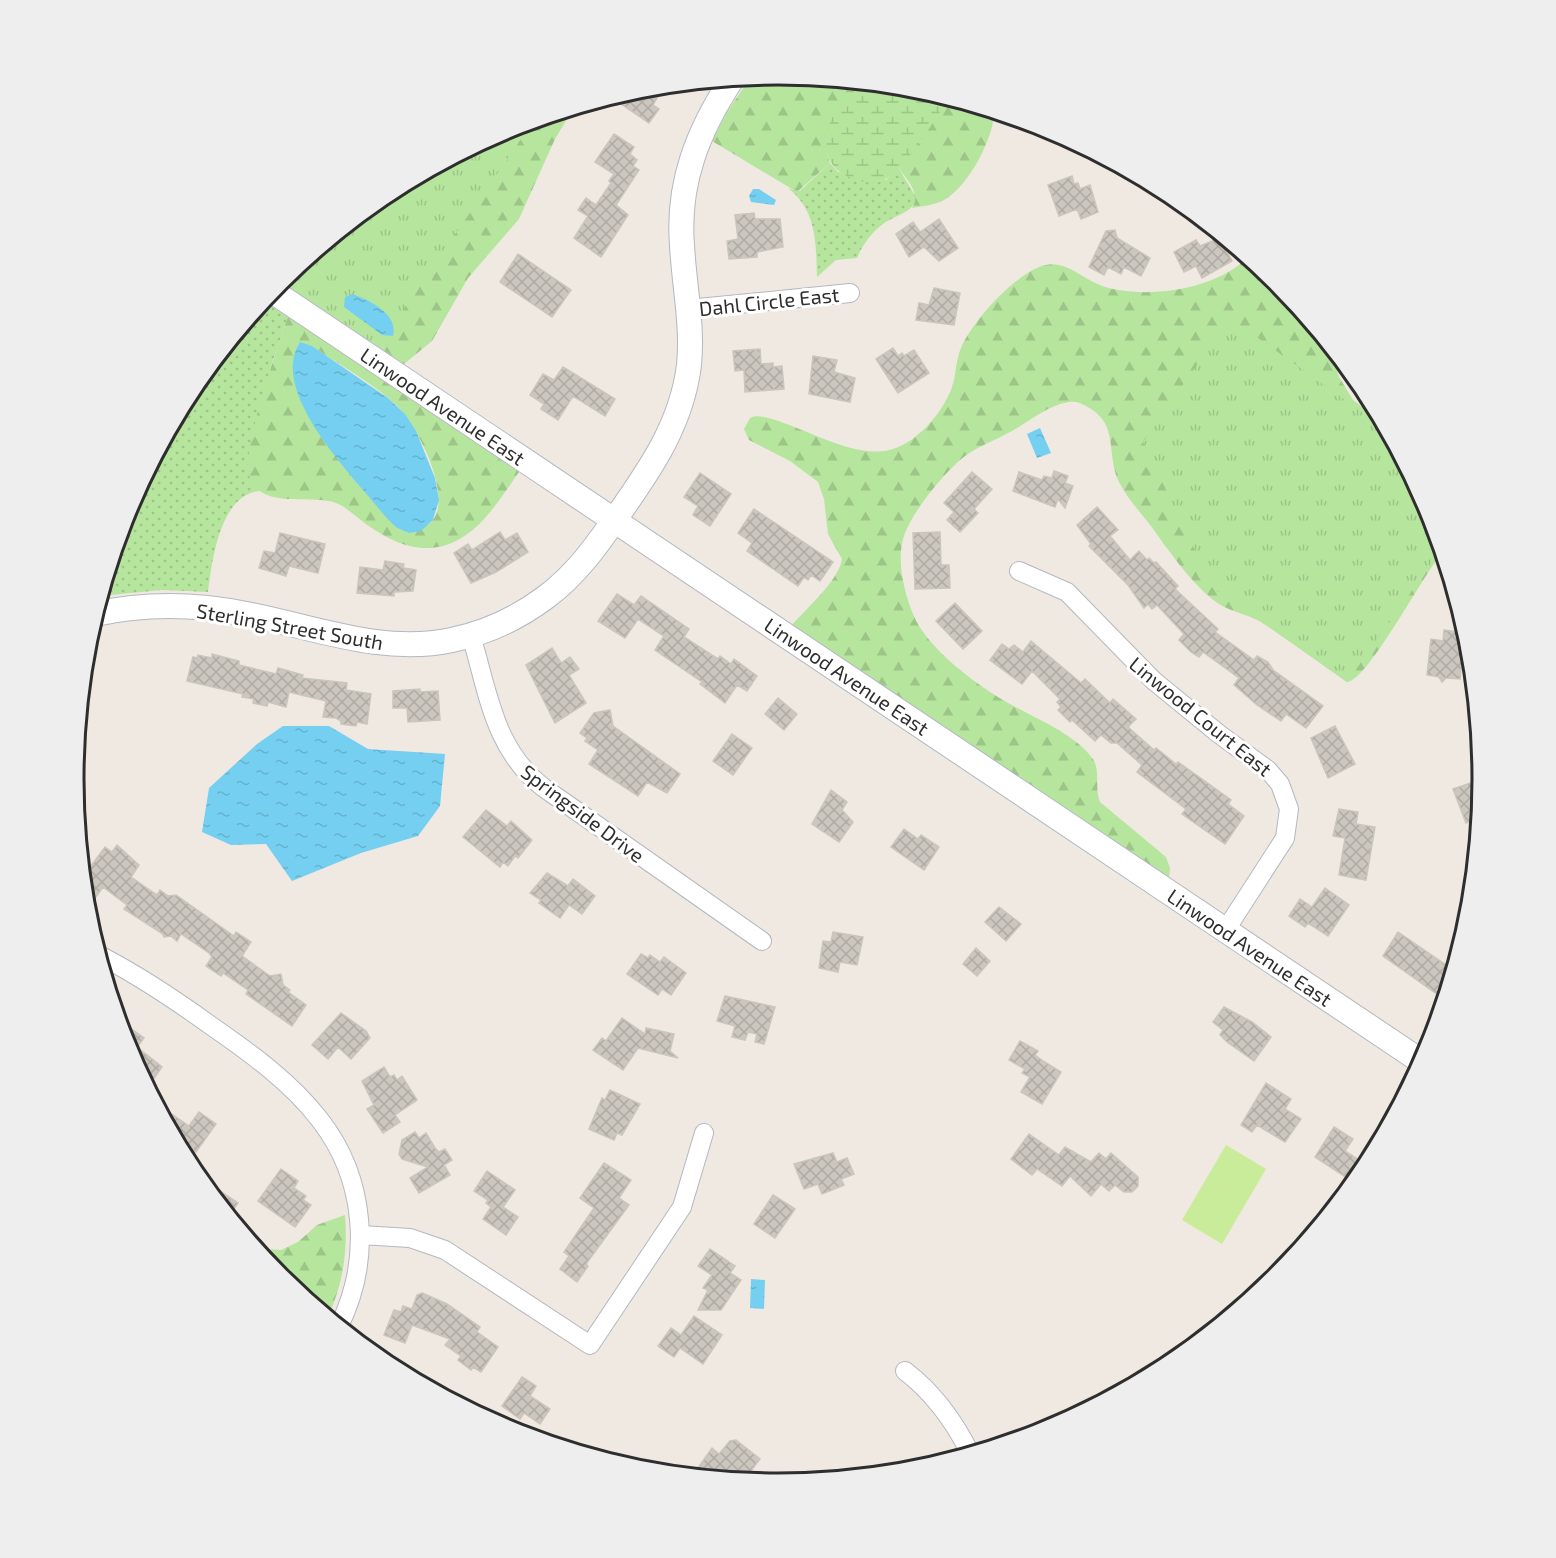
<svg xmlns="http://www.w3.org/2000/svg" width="1556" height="1558" viewBox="0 0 1556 1558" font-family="'Exo 2',sans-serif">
	<defs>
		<pattern id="grass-dots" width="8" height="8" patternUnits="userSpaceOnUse" patternTransform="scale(1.5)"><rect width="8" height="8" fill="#b6e59e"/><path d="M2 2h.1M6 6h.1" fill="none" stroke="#9dc588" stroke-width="1.8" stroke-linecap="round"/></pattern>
		<pattern id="forest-firs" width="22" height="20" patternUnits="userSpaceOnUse" patternTransform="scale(1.5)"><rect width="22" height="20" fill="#b6e59e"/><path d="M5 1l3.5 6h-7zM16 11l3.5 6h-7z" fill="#9dc588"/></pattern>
		<pattern id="wetland-marsh" width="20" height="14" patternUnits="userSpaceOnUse" patternTransform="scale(1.5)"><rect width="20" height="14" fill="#b6e59e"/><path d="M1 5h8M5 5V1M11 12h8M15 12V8" fill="none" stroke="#9dc588"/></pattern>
		<pattern id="park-tufts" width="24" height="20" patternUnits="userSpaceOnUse" patternTransform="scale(1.5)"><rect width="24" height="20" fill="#b6e59e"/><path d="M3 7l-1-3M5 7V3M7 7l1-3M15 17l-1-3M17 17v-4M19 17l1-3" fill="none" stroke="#9dc588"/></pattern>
		<pattern id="water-ripples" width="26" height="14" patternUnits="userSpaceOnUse" patternTransform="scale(1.5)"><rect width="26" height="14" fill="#75cff0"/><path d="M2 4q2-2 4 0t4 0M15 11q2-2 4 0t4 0" fill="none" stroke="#66b2ce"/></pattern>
		<pattern id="building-cross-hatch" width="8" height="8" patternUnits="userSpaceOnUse" patternTransform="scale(1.5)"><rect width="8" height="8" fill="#cbc7bf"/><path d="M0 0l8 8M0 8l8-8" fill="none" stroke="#afaba4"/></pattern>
	</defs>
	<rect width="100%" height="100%" fill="#efe9e1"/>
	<!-- grass -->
	<path fill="url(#grass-dots)" d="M 830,163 L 838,172 L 886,180 L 898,167 L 917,199 C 913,212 894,216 883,224 C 871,233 863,244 857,258 L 836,260 L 817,277 C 816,244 817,211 789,189 L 800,191 Z
		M 264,301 L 288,317 L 271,366 L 249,460 L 249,474 L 261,491 C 220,493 212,561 208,592 L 162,590 L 101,596 L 127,509 L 192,387 Z"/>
	<!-- forest -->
	<path fill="url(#forest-firs)" fill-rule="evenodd" d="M 778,75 L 852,82 C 837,106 819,135 830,163 L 797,192 L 712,141 L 727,112 L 751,77 Z
		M 949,98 L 994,112 C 994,138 968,187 944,200 C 935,205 923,206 912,208 C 922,194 906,179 898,167 Z
		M 573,109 L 555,139 L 519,219 L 468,278 L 432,341 L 404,364 L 280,281 L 531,121 Z
		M 1248,257 L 1276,281 L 1330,346 L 1339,377 L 1353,400 L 1381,421 L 1429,510 L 1442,553 C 1424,573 1367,682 1347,682 C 1318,662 1291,640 1261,622 C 1245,613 1226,611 1212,599 C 1188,579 1169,551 1151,526 C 1140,512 1127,498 1119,482 C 1105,452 1121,423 1084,405 C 1079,402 1074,401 1069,402 C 1048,405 1030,421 1012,431 C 994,441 975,447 960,460 C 941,477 912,512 904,536 C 896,559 904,592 913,614 C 926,648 979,687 1010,704 C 1036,719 1075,734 1093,759 C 1101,772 1094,788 1100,802 L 1166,857 L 1170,868 L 1169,878 L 792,625 C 806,609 839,580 842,559 L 828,534 L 824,499 L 818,482 L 790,461 L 749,440 L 744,429 L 750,418 C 772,406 849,464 893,449 C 919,441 945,410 953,384 C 956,373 956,359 961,348 C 972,322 1012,278 1039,267 C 1064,257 1080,278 1102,286 C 1145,300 1216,290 1248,257 Z
		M 288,317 L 519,472 C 500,499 479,535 446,545 C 415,555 386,539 362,521 C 354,515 346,507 336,503 C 310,493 261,511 249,476 C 241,452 278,345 288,317 ZM 300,343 L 312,346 C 340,366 374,383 398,407 C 418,427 452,495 433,520 C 426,528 418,530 409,533 L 397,528 L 341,463 L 293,361 Z
		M 345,1215 C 348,1250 343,1285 328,1316 L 280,1277 L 244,1233 L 267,1249 L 281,1250 L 298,1242 L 317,1225 Z"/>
	<!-- wetland -->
	<path fill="url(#wetland-marsh)" d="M 852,82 L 916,88 L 949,98 C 933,122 906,169 881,182 C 868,184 856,181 845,175 C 808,155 834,108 852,82 Z"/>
	<!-- park -->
	<path fill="url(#park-tufts)" d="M 534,120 L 378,346 L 280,281 L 387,193 L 509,128 Z
		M 1230,318 L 1386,429 L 1429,510 L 1441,550 L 1347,682 L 1213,588 L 1143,442 Z"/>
	<!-- pitch -->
	<path fill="#c9ec9a" d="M 1226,1145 L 1266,1169 L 1222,1244 L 1182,1220 Z"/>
	<!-- water -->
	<path fill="url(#water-ripples)" d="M 753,189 L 759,189 L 776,200 L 774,205 L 751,202 L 749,196 Z
		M 352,294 C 369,300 399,314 393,336 L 382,335 L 344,307 L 345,297 Z
		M 300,342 L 312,346 L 388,398 L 405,414 L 416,431 L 435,478 L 439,500 L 433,520 L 421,531 L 409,533 L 397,528 C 384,517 375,503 363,490 C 337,459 271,386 300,342 Z
		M 1040,428 L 1051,453 L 1037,458 L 1027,434 Z
		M 283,726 L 329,726 L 368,749 L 445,754 L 440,806 L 418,836 L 361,853 L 292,881 L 266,844 L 231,845 L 202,832 L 209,788 L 257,744 Z
		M 751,1279 L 765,1280 L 764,1309 L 750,1308 Z"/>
	<!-- building -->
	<path fill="url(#building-cross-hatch)" stroke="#cbc5ba" stroke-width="1.5" d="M 655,87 L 650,93 L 657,98 L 653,105 L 659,109 L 649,123 L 611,97 Z
		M 614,134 L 634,147 L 630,154 L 637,160 L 633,166 L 639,170 L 616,205 L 628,215 L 601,257 L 574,238 L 588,216 L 578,210 L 586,198 L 596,205 L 611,183 L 609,181 L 614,174 L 595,162 Z
		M 1072,176 L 1074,184 L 1078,183 L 1080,189 L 1090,185 L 1098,212 L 1081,219 L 1077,209 L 1059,216 L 1048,185 Z
		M 754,213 L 755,219 L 780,219 L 783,247 L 757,252 L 757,257 L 729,259 L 727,241 L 738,239 L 735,215 Z
		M 939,219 L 958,248 L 939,261 L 924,247 L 909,257 L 896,234 L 913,222 L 920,232 Z
		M 1115,230 L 1117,238 L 1150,258 L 1141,276 L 1124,267 L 1121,274 L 1108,267 L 1104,275 L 1089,267 L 1106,231 Z
		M 1220,238 L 1232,261 L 1202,278 L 1196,266 L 1184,272 L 1174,252 L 1196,240 L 1200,246 Z
		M 518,254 L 571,290 L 552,317 L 500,282 Z
		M 934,288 L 960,293 L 954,325 L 916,320 L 919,303 L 929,305 Z
		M 893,348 L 898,356 L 902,353 L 904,356 L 914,350 L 929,373 L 898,393 L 876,359 Z
		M 760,349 L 761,364 L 773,363 L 773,367 L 782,366 L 784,389 L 745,392 L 744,370 L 735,371 L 733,351 Z
		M 813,356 L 837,360 L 834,372 L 855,378 L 850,402 L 809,394 Z
		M 563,367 L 615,399 L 605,416 L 573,396 L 558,420 L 541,409 L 544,404 L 530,395 L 543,374 L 554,380 Z
		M 1054,471 L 1068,476 L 1065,483 L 1073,486 L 1065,508 L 1058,499 L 1055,507 L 1013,491 L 1019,472 L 1042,480 L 1044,476 L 1052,478 Z
		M 972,472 L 992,489 L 974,509 L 978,513 L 960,532 L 947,520 L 954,512 L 944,503 Z
		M 700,473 L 731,494 L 710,526 L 693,515 L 698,506 L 684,497 Z
		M 1097,507 L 1118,530 L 1110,536 L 1130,560 L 1139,551 L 1147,560 L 1149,558 L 1154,563 L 1156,562 L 1178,586 L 1175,589 L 1218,629 L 1215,632 L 1254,660 L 1257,656 L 1268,662 L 1273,670 L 1323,706 L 1306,728 L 1286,714 L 1281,721 L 1257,705 L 1234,685 L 1239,678 L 1203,652 L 1199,657 L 1191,652 L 1179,640 L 1184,634 L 1157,605 L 1152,609 L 1148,604 L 1144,608 L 1128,585 L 1089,546 L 1091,544 L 1077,525 Z
		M 754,509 L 833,562 L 820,581 L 811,575 L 808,580 L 804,577 L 798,586 L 747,551 L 752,543 L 738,533 Z
		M 500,532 L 505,540 L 517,533 L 528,552 L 496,572 L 471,583 L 454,553 L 468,544 L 472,550 Z
		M 940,532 L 941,565 L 949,565 L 950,588 L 915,589 L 913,533 Z
		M 280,533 L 325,544 L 318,573 L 289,566 L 286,576 L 259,568 L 264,551 L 275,553 Z
		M 385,561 L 404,564 L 403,568 L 416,570 L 413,591 L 394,592 L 394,596 L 357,593 L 360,567 L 383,570 Z
		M 617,594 L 634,605 L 641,596 L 689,629 L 684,637 L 718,659 L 720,656 L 731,664 L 734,659 L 757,676 L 747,691 L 737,685 L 725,703 L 700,684 L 702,682 L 655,650 L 664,636 L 638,619 L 625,638 L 598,621 Z
		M 955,603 L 982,631 L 963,649 L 936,621 Z
		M 1444,630 L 1466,633 L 1470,649 L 1468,661 L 1462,660 L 1460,679 L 1446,678 L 1442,682 L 1439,677 L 1427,675 L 1431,639 L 1443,641 Z
		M 1031,641 L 1081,683 L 1085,679 L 1110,703 L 1113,699 L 1136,719 L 1128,727 L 1154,750 L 1156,748 L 1176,764 L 1178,762 L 1231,800 L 1228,804 L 1244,816 L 1225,844 L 1182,814 L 1186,809 L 1137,772 L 1142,765 L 1117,743 L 1111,743 L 1101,735 L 1095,741 L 1072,720 L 1070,722 L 1058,710 L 1061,707 L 1057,702 L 1060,699 L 1032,671 L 1022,684 L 990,660 L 1002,644 L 1009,649 L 1014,645 L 1023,652 Z
		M 552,648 L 561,663 L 570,657 L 579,669 L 569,675 L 586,703 L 555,723 L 526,665 Z
		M 212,654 L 239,661 L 239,665 L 276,674 L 278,668 L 303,675 L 302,678 L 347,683 L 346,690 L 371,694 L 367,724 L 357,722 L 356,726 L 341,724 L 341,721 L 336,718 L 323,717 L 326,701 L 289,692 L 286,707 L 268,702 L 267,706 L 253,703 L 254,699 L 242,697 L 243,694 L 187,681 L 193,657 L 197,658 L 198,655 L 212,658 Z
		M 420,689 L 420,692 L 438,691 L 440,720 L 408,722 L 407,708 L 393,708 L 393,691 Z
		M 778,698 L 797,714 L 784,730 L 765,714 Z
		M 610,710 L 613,726 L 680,774 L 667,793 L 647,782 L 638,796 L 589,764 L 598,750 L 585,741 L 587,738 L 580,733 L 594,713 Z
		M 1335,726 L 1355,764 L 1328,778 L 1311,738 Z
		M 732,734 L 752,748 L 733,775 L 713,761 Z
		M 1482,779 L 1479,818 L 1466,823 L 1453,789 Z
		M 831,790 L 847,802 L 842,810 L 853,822 L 839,842 L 812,824 Z
		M 1339,809 L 1358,812 L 1356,824 L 1375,827 L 1366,880 L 1339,875 L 1345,838 L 1333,836 Z
		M 486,810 L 507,826 L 511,821 L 532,840 L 518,858 L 515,856 L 508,866 L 503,862 L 500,867 L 463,837 Z
		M 904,829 L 918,839 L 921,835 L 939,847 L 924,870 L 891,847 Z
		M 117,845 L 139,865 L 131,877 L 157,895 L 160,890 L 168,896 L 176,895 L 234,936 L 236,932 L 251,942 L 242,956 L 270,976 L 281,974 L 283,985 L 290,990 L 288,992 L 306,1005 L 292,1026 L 246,994 L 248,990 L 223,973 L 221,976 L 206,966 L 212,957 L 209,953 L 181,934 L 177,941 L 171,936 L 164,937 L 163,934 L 124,909 L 127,905 L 103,887 L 86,911 L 83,877 L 105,847 L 112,852 Z
		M 547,873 L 568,886 L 573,879 L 595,896 L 582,914 L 569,905 L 560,918 L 539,903 L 541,900 L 530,893 Z
		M 1325,888 L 1349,905 L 1328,936 L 1308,923 L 1305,927 L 1289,916 L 1300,899 L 1312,907 Z
		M 999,907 L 1021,924 L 1006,941 L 985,922 Z
		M 833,932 L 863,937 L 857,965 L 840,962 L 838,972 L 819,968 L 823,941 L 831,942 Z
		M 1398,932 L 1452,969 L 1444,999 L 1383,956 Z
		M 976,948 L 990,961 L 977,976 L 963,964 Z
		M 641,954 L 648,958 L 650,955 L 660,962 L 664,957 L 686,973 L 671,995 L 662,989 L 658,995 L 627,974 Z
		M 725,996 L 775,1007 L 764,1044 L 755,1042 L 757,1034 L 748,1032 L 745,1040 L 732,1037 L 735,1026 L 717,1021 Z
		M 1224,1007 L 1252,1022 L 1271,1037 L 1254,1061 L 1227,1042 L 1220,1035 L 1223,1030 L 1213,1022 Z
		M 341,1013 L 366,1031 L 370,1038 L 351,1059 L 338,1047 L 328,1059 L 312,1045 Z
		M 622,1018 L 645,1034 L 646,1028 L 674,1034 L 670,1051 L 678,1058 L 638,1048 L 623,1070 L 593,1050 L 602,1038 L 606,1041 Z
		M 119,1020 L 144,1038 L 137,1047 L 162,1067 L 148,1087 L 127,1048 Z
		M 1020,1041 L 1038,1051 L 1035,1055 L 1043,1061 L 1061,1072 L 1042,1104 L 1021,1092 L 1030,1077 L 1022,1073 L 1025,1069 L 1009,1060 Z
		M 384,1067 L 390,1077 L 394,1075 L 397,1080 L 402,1076 L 417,1100 L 395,1115 L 400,1122 L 383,1133 L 367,1109 L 374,1105 L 362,1081 Z
		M 1266,1083 L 1291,1099 L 1285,1109 L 1301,1119 L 1285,1142 L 1257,1125 L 1252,1132 L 1241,1125 Z
		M 610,1090 L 640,1104 L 622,1135 L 617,1133 L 614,1140 L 589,1129 L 602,1098 L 605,1100 Z
		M 156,1103 L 189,1126 L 199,1112 L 216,1124 L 196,1152 L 188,1147 L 184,1154 Z
		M 1334,1127 L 1353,1139 L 1345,1151 L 1362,1162 L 1350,1180 L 1315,1157 Z
		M 415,1132 L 419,1138 L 426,1133 L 435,1148 L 439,1152 L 445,1149 L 452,1160 L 444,1165 L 450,1175 L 419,1193 L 410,1178 L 428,1167 L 402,1159 L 399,1154 L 402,1140 Z
		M 1029,1134 L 1059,1155 L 1065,1147 L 1091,1162 L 1099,1153 L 1106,1159 L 1111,1153 L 1138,1177 L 1138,1186 L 1132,1192 L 1124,1192 L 1115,1185 L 1109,1191 L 1101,1184 L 1091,1196 L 1070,1176 L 1062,1186 L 1037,1169 L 1032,1175 L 1011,1159 Z
		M 833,1153 L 837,1162 L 847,1158 L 854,1174 L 841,1179 L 844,1185 L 822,1194 L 818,1184 L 804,1189 L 794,1164 Z
		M 604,1163 L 631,1180 L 619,1198 L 629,1205 L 586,1264 L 588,1266 L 577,1282 L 560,1269 L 569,1256 L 564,1252 L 594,1208 L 580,1198 Z
		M 281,1169 L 298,1181 L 294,1188 L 306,1196 L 303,1200 L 311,1205 L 295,1227 L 258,1201 Z
		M 487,1171 L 515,1190 L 503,1207 L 518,1217 L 506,1235 L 483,1219 L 491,1207 L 486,1203 L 488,1200 L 474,1191 Z
		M 207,1182 L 238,1203 L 229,1216 L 204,1185 Z
		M 773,1195 L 795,1209 L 775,1238 L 754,1224 Z
		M 710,1249 L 735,1266 L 730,1273 L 741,1280 L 721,1310 L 698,1310 L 708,1290 L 703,1288 L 712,1275 L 698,1266 Z
		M 422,1293 L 447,1304 L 480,1327 L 477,1332 L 498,1347 L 481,1372 L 473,1367 L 471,1370 L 458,1360 L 461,1356 L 445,1345 L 450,1339 L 412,1325 L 405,1343 L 384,1335 L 394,1310 L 401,1312 L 403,1306 L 412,1309 L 417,1295 Z
		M 694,1316 L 722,1335 L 703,1364 L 680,1348 L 674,1357 L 658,1346 L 671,1328 L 681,1335 Z
		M 522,1377 L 536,1386 L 530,1396 L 550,1409 L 540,1424 L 524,1413 L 520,1419 L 502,1406 Z
		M 736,1440 L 760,1459 L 744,1480 L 693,1475 L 712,1448 L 719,1454 L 730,1441 Z"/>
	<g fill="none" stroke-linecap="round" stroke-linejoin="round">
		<!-- minor casing -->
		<g stroke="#b4b7c1" stroke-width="20">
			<path id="minor" d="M 688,309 L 850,293
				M 1019,571 L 1067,592 L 1154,681 L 1219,734 L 1268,770 L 1280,784 L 1289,809 L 1285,838 L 1225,931
				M 471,635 C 488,692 494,750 544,788 L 762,941
				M 99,955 C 138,975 174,999 210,1025 C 249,1052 291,1082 320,1120 C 366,1179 372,1260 339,1326
				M 361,1235 L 410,1238 L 445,1250 L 590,1345 L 682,1207 L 704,1133
				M 905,1371 C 934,1393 954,1421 970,1453"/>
		</g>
		<!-- tertiary casing -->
		<g stroke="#b4b7c1" stroke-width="26">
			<path id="tertiary" d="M 272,291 L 1422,1062
				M 95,614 C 145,603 197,604 246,614 C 314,627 382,655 452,640 C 486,633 518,618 546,597 C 576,575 597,545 618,515 C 651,468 682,423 689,365 C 693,325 684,285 682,245 C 677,183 698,131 732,79"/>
		</g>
		<!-- path -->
		<path stroke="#c9c9c9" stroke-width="3" stroke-dasharray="4.5 3" stroke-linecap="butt" d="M 429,170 L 435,167"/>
		<!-- minor -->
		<use href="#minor" stroke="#fff" stroke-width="18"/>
		<!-- tertiary -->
		<use href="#tertiary" stroke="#fff" stroke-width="24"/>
	</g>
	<g text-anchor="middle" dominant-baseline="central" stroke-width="6" stroke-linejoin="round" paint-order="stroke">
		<!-- street labels -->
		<g font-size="20" fill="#2e2e2e" stroke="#fff">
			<text transform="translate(769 301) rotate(-6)">Dahl Circle East</text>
			<text transform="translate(443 406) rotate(34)">Linwood Avenue East</text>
			<text transform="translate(290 626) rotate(10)">Sterling Street South</text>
			<text transform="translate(847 676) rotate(34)">Linwood Avenue East</text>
			<text transform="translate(1201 716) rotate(39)">Linwood Court East</text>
			<text transform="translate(583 813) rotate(37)">Springside Drive</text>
			<text transform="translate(1250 947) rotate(34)">Linwood Avenue East</text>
		</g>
	</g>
	<!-- crop -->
	<path d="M0 0H1556V1558H0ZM84 779a694 694 0 1 1 1388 0a694 694 0 1 1-1388 0Z" fill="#eee" fill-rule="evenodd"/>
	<path fill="none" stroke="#2e2e2e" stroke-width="3" d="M84 779a694 694 0 1 1 1388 0a694 694 0 1 1-1388 0Z"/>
</svg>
